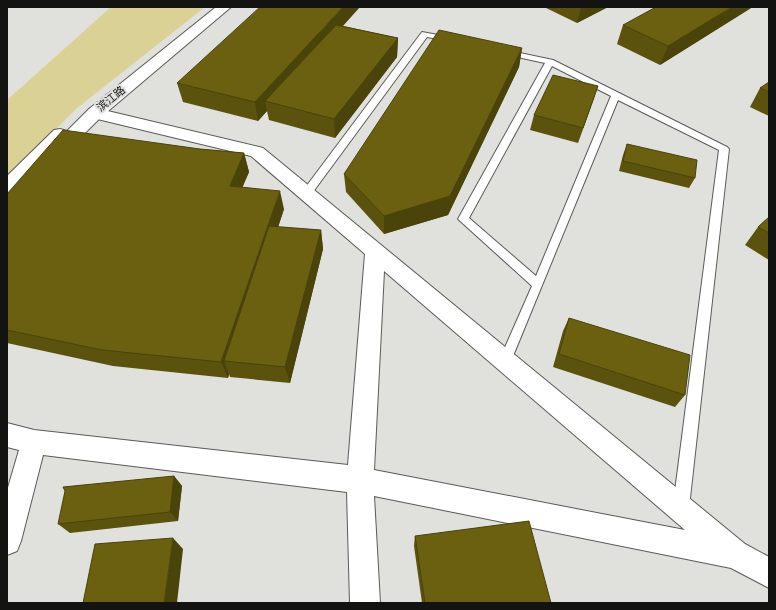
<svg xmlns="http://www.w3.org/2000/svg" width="776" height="610" viewBox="0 0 776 610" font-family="'Varela Round','Noto Sans SC',sans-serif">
	<rect width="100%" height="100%" fill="#e0e0dc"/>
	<!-- green -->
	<path fill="#dad294" d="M 111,7 L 205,7 L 77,108 L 7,178 L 7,100 Z"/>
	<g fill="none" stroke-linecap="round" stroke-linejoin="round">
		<!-- lane casing -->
		<g stroke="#5a5a57" stroke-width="2">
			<path id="lane" d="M 422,32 L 449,37 L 453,39 L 449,41 L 427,37 L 310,196 L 302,196 L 301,194 L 302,192 Z
				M 503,50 L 506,50 L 553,60 L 727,147 L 729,149 L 689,507 L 686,512 L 681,515 L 676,512 L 673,507 L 719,150 L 618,100 L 511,361 L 510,365 L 505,366 L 500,365 L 499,361 L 532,286 L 458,219 L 545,63 L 503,54 ZM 552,66 L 611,96 L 536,276 L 469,218 Z"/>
		</g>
		<!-- street casing -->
		<g stroke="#5a5a57" stroke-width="2">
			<path id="street" d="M 95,108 L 263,148 L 745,544 L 769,557 L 769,588 L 731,568 L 374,496 L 380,603 L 350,603 L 347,492 L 43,455 L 21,541 L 17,551 L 7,555 L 7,491 L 19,450 L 7,447 L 7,423 L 34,430 L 348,465 L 365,254 L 251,156 L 89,117 L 87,113 L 89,109 ZM 384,271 L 685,530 L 374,470 Z"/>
		</g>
		<!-- secondary casing -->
		<g stroke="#5a5a57" stroke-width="2">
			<path id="secondary" d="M 216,7 L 231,7 L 101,117 L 61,157 L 55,159 L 48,156 L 14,191 L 7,193 L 7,176 L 54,130 L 60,129 L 67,131 L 89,109 Z"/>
		</g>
		<!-- lane -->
		<use href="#lane" fill="#fff" fill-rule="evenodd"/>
		<!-- street -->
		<use href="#street" fill="#fff" fill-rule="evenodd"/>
		<!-- secondary -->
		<use href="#secondary" fill="#fff" fill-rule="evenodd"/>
	</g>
	<!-- wall -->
	<path fill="#5b530d" d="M 544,7 L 608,7 L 577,23 Z
		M 751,8 L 660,65 L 617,44 L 623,25 Z
		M 343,26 L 398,38 L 397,57 L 335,138 L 269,120 L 267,111 L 258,121 L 183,102 L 177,83 Z
		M 522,48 L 519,67 L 448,215 L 384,234 L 346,192 L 344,174 Z
		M 769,82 L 769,116 L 750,107 L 760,88 Z
		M 598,86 L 578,143 L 530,130 L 534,115 Z
		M 627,144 L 695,178 L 689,188 L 619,171 L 623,155 Z
		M 200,149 L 244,153 L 249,172 L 242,187 L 284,209 L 278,227 L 321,230 L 323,249 L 290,383 L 230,377 L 229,374 L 228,378 L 113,366 L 7,343 L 7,194 Z
		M 769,217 L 769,260 L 745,245 L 758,227 Z
		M 569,318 L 685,395 L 675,407 L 553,367 L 563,331 Z
		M 174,476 L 182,486 L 178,521 L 70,533 L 58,524 Z
		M 415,536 L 551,603 L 422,603 L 414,546 Z"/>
	<!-- shaded-wall -->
	<path fill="#4a430a" d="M 343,7 L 360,7 L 274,103 L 265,101 L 267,111 L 258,121 L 255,102 Z
		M 581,7 L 608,7 L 577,23 Z
		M 732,7 L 752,7 L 751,8 L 660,65 L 668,46 Z
		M 398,38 L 397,57 L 335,138 L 334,119 Z
		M 522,48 L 519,67 L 448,215 L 384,234 L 384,216 Z
		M 598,86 L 593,101 L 578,143 L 583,128 Z
		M 244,153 L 249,172 L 235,205 L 230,186 Z
		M 280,191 L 284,209 L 234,362 L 224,361 L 229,374 L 228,378 L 221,362 Z
		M 321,230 L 323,249 L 290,383 L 285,367 Z
		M 174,476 L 182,486 L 178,521 L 170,512 Z
		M 173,538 L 183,549 L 177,603 L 164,603 Z"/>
	<!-- building -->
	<path fill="#6a600f" stroke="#4a430a" d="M 260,7 L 343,7 L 255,102 L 177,83 Z
		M 656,7 L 732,7 L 668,46 L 623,25 Z
		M 336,25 L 398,38 L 334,119 L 265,101 Z
		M 439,30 L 522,48 L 450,196 L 384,216 L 344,174 Z
		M 553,75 L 598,86 L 583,128 L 534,115 Z
		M 769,82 L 769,92 L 760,88 Z
		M 63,130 L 200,149 L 244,153 L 230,186 L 280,191 L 221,362 L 102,350 L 7,330 L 7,194 Z
		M 627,144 L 697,160 L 695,178 L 623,161 Z
		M 769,217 L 769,233 L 758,227 Z
		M 269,226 L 321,230 L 285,367 L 224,361 Z
		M 569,318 L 690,355 L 685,395 L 559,354 Z
		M 174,476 L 170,512 L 58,524 L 65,491 L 63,487 Z
		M 529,521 L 551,603 L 425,603 L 415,536 Z
		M 173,538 L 164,603 L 83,603 L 95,544 Z"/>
	<g text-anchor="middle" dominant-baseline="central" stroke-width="4" stroke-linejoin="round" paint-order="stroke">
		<!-- far-street labels -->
		<g font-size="11" fill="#131311" stroke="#e0e0dc">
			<text transform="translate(111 99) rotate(-39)">滨江路</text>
		</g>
	</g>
	<!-- border -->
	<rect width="776" height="610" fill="none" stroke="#131311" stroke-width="16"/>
</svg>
